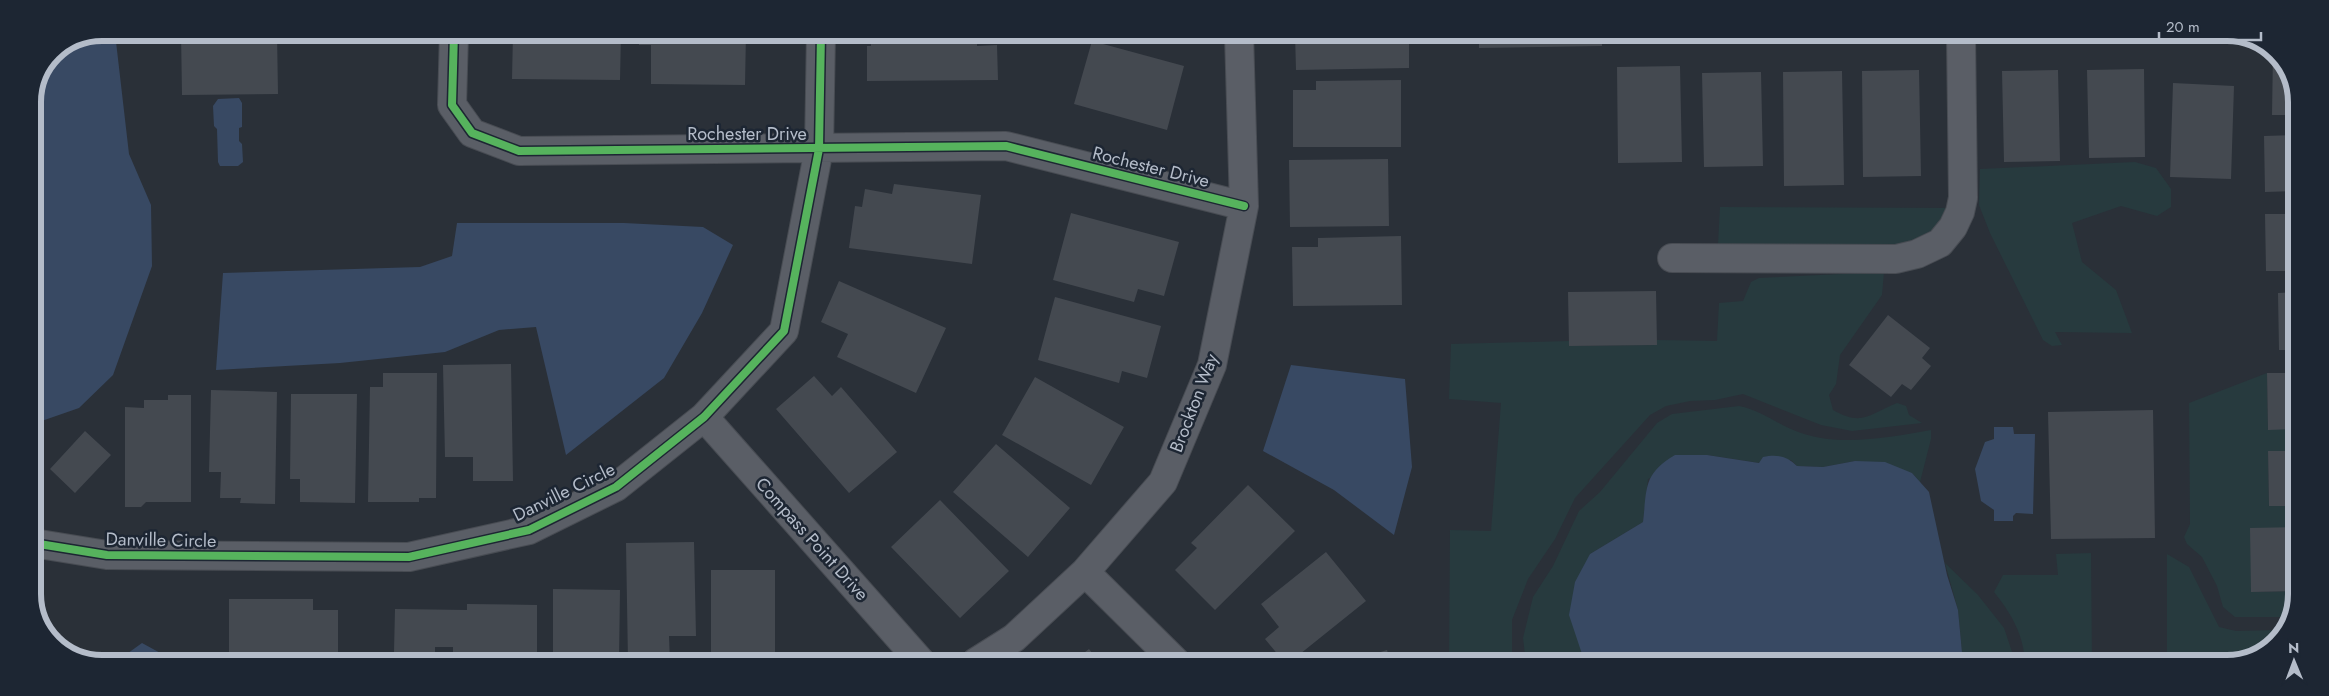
<svg xmlns="http://www.w3.org/2000/svg" width="2329" height="696" viewBox="0 0 2329 696" font-family="Jost,sans-serif">
	<rect width="100%" height="100%" fill="#2a3038"/>
	<!-- green -->
	<path fill="#273a3e" d="M 2135,162 L 2156,168 L 2171,189 L 2171,207 L 2157,216 L 2121,206 L 2072,223 L 2082,262 L 2116,290 L 2132,333 L 2055,332 L 2062,345 L 2052,346 L 2043,340 L 1990,233 L 1979,205 L 1980,169 Z
		M 1720,207 L 1950,208 L 1922,243 L 1830,247 L 1718,244 Z
		M 1884,272 L 1882,295 L 1840,355 L 1836,384 L 1829,395 L 1833,410 C 1863,427 1869,414 1897,403 L 1906,406 L 1909,415 L 1922,423 L 1852,431 L 1821,425 L 1743,394 L 1715,400 L 1690,401 L 1666,406 L 1650,415 L 1575,498 L 1555,539 L 1528,579 L 1512,620 L 1512,663 L 1449,663 L 1450,530 L 1491,531 L 1501,403 L 1449,399 L 1451,344 L 1569,341 L 1570,346 L 1657,345 L 1657,340 L 1717,341 L 1719,303 L 1743,301 L 1751,282 L 1759,278 Z
		M 2267,373 L 2268,429 L 2295,429 L 2295,451 L 2268,451 L 2269,506 L 2295,506 L 2295,527 L 2251,592 L 2294,591 L 2294,611 L 2291,617 L 2235,617 L 2223,607 L 2217,586 L 2202,557 L 2187,544 L 2184,537 L 2190,524 L 2189,403 Z
		M 1739,406 C 1762,410 1779,426 1801,433 C 1842,447 1890,437 1931,430 L 1931,439 L 1920,482 L 1912,473 L 1855,461 L 1823,467 L 1797,466 L 1791,460 L 1760,463 L 1707,455 L 1648,479 L 1643,522 L 1590,554 L 1581,655 L 1585,663 L 1526,663 L 1523,638 L 1533,597 L 1553,566 L 1579,511 L 1600,492 L 1657,423 L 1672,414 Z
		M 2091,553 L 2092,663 L 2025,663 C 2024,635 2011,613 1994,592 L 2003,575 L 2058,575 L 2056,554 Z
		M 2167,554 L 2189,567 L 2219,627 L 2236,631 L 2282,630 L 2269,649 L 2242,658 L 2232,658 L 2232,662 L 2227,663 L 2107,663 L 2167,662 Z
		M 1945,563 L 1978,595 L 2004,628 L 2014,658 L 2013,663 L 1963,663 L 1958,610 Z"/>
	<!-- water -->
	<path fill="#384963" d="M 103,33 L 115,33 L 129,154 L 151,205 L 152,266 L 113,375 L 79,408 L 33,424 L 33,102 L 53,53 Z
		M 239,98 L 242,103 L 242,127 L 239,128 L 239,141 L 242,144 L 243,162 L 238,166 L 220,166 L 218,162 L 217,129 L 214,126 L 213,106 L 218,99 Z
		M 457,223 L 624,223 L 703,227 L 733,245 L 702,313 L 664,378 L 566,455 L 536,327 L 499,330 L 445,352 L 340,363 L 216,370 L 223,273 L 420,267 L 452,256 Z
		M 1291,365 L 1405,379 L 1412,467 L 1394,535 L 1334,490 L 1263,451 Z
		M 1994,427 L 2013,427 L 2014,434 L 2035,434 L 2033,514 L 2016,513 L 2013,516 L 2013,521 L 1994,521 L 1994,510 L 1981,501 L 1975,469 L 1985,442 L 1994,439 Z
		M 1675,455 L 1707,455 L 1759,463 L 1763,457 C 1777,454 1787,456 1797,466 L 1823,467 L 1855,461 L 1885,462 L 1912,473 L 1929,492 L 1947,575 L 1958,610 L 1963,663 L 1585,663 L 1569,615 L 1575,582 L 1590,554 L 1643,522 C 1647,488 1643,474 1675,455 Z
		M 142,643 L 175,661 L 117,661 Z"/>
	<!-- building -->
	<path fill="#444950" d="M 181,33 L 277,33 L 278,94 L 182,95 Z
		M 513,33 L 621,33 L 620,80 L 512,79 Z
		M 639,33 L 746,33 L 745,85 L 651,84 L 651,45 L 639,45 Z
		M 871,33 L 977,33 L 977,46 L 997,45 L 998,80 L 867,81 L 867,46 L 871,46 Z
		M 1295,34 L 1409,34 L 1409,68 L 1296,70 Z
		M 1479,34 L 1602,34 L 1602,46 L 1479,48 Z
		M 1092,41 L 1184,66 L 1167,130 L 1074,104 Z
		M 2273,52 L 2279,57 L 2296,98 L 2296,115 L 2272,115 Z
		M 1680,66 L 1682,162 L 1618,163 L 1617,67 Z
		M 2144,69 L 2145,157 L 2089,158 L 2087,70 Z
		M 1919,70 L 1921,176 L 1863,177 L 1862,71 Z
		M 2058,70 L 2060,161 L 2004,162 L 2002,71 Z
		M 1842,71 L 1844,185 L 1784,186 L 1783,72 Z
		M 1761,72 L 1763,166 L 1704,167 L 1702,73 Z
		M 1401,80 L 1401,147 L 1293,147 L 1293,90 L 1316,90 L 1316,81 Z
		M 2173,83 L 2234,86 L 2231,179 L 2170,177 Z
		M 2296,135 L 2296,191 L 2265,192 L 2264,136 Z
		M 1388,159 L 1389,226 L 1290,227 L 1289,160 Z
		M 894,184 L 981,195 L 972,264 L 849,248 L 855,206 L 862,207 L 865,189 L 892,194 Z
		M 1071,213 L 1179,242 L 1164,296 L 1138,289 L 1134,302 L 1053,280 Z
		M 2265,214 L 2296,214 L 2296,271 L 2266,271 Z
		M 1401,236 L 1402,305 L 1293,306 L 1292,247 L 1318,247 L 1318,238 Z
		M 839,281 L 946,328 L 916,393 L 837,357 L 848,334 L 821,322 Z
		M 1656,291 L 1657,345 L 1569,346 L 1568,292 Z
		M 2296,292 L 2295,350 L 2279,350 L 2278,293 Z
		M 1055,297 L 1161,326 L 1147,378 L 1122,371 L 1119,383 L 1038,360 Z
		M 1888,315 L 1930,348 L 1922,358 L 1931,366 L 1911,390 L 1902,384 L 1891,397 L 1849,365 Z
		M 511,364 L 513,481 L 473,481 L 473,457 L 445,457 L 443,365 Z
		M 383,373 L 437,373 L 436,498 L 419,498 L 419,502 L 368,502 L 370,387 L 383,387 Z
		M 2267,373 L 2295,373 L 2295,429 L 2268,430 Z
		M 814,376 L 832,396 L 841,387 L 897,452 L 849,493 L 776,409 Z
		M 1035,377 L 1124,427 L 1091,485 L 1002,435 Z
		M 211,390 L 277,392 L 275,504 L 240,503 L 241,498 L 220,498 L 221,472 L 209,472 Z
		M 291,394 L 357,394 L 355,503 L 300,502 L 300,479 L 290,479 Z
		M 168,395 L 191,395 L 191,502 L 146,502 L 141,507 L 125,507 L 125,407 L 144,408 L 144,400 L 168,400 Z
		M 2153,410 L 2155,538 L 2051,539 L 2048,412 Z
		M 85,431 L 111,455 L 75,493 L 50,469 Z
		M 996,444 L 1070,508 L 1028,557 L 953,492 Z
		M 2268,451 L 2295,451 L 2295,506 L 2269,506 Z
		M 1248,485 L 1295,531 L 1215,610 L 1175,570 L 1197,548 L 1191,543 Z
		M 940,500 L 1009,571 L 960,618 L 891,547 Z
		M 2295,527 L 2294,591 L 2251,592 L 2250,528 Z
		M 694,542 L 696,636 L 669,636 L 670,662 L 628,662 L 626,543 Z
		M 1326,552 L 1366,601 L 1290,662 L 1284,662 L 1265,639 L 1279,627 L 1261,604 Z
		M 711,570 L 775,570 L 775,662 L 711,662 Z
		M 553,589 L 620,590 L 619,662 L 553,659 Z
		M 229,599 L 313,599 L 313,610 L 338,610 L 338,661 L 229,661 Z
		M 467,604 L 537,605 L 537,662 L 469,662 L 469,654 L 453,654 L 453,647 L 435,647 L 435,653 L 394,652 L 395,609 L 467,610 Z
		M 43,623 L 61,634 L 55,643 L 50,639 Z
		M 1089,649 L 1099,662 L 1072,662 Z
		M 1387,650 L 1391,663 L 1349,663 L 1349,662 Z"/>
	<g fill="none" stroke-linecap="round" stroke-linejoin="round">
		<!-- minor casing -->
		<g stroke="#484c53" stroke-width="30">
			<path id="minor" d="M 454,33 L 452,105 L 472,133 L 519,151 L 1006,146 L 1244,206
				M 1672,258 L 1896,259 L 1917,254 L 1940,243 L 1953,227 L 1960,212 L 1963,198 L 1961,35
				M 704,417 L 921,662
				M 33,543 L 107,555 L 409,557 L 529,530 L 616,487 L 704,417 L 784,331 L 819,149 L 821,33
				M 1085,572 L 1176,662
				M 976,662 L 1014,638 L 1085,572 L 1163,482 L 1212,365 L 1244,206 L 1239,34"/>
		</g>
		<!-- minor -->
		<use href="#minor" stroke="#5a5e66" stroke-width="28"/>
		<!-- cycleway casing -->
		<g stroke="#1d2633" stroke-width="11">
			<path id="cycleway" d="M 454,33 L 452,105 L 472,133 L 519,151 L 1006,146 L 1244,206
				M 33,543 L 107,555 L 409,557 L 529,530 L 616,487 L 704,417 L 784,331 L 819,149 L 821,33"/>
		</g>
		<!-- cycleway -->
		<use href="#cycleway" stroke="#56b35d" stroke-width="8"/>
	</g>
	<g text-anchor="middle" dominant-baseline="central" stroke-width="5" stroke-linejoin="round" paint-order="stroke">
		<!-- street labels -->
		<g font-size="18" fill="#b4bcc9" stroke="#1d2633">
			<text x="747" y="134">Rochester Drive</text>
			<text transform="translate(1151 167) rotate(14)">Rochester Drive</text>
			<text transform="translate(1194 403) rotate(-69)">Brockton Way</text>
			<text transform="translate(564 492) rotate(-26)">Danville Circle</text>
			<text transform="translate(812 539) rotate(48)">Compass Point Drive</text>
			<text transform="translate(161 540) rotate(1)">Danville Circle</text>
		</g>
	</g>
	<!-- crop -->
	<path d="M0 0H2329V696H0ZM102 41H2227A61 61 0 0 1 2288 102V594A61 61 0 0 1 2227 655H102A61 61 0 0 1 41 594V102A61 61 0 0 1 102 41Z" fill="#1d2633" fill-rule="evenodd"/>
	<path fill="none" stroke="#b4bcc9" stroke-width="6" d="M102 41H2227A61 61 0 0 1 2288 102V594A61 61 0 0 1 2227 655H102A61 61 0 0 1 41 594V102A61 61 0 0 1 102 41Z"/>
	<!-- north arrow -->
	<g transform="translate(2294 661) rotate(359)" stroke="#1d2633" stroke-width="4" paint-order="stroke">
	<path d="M0-4L9 19L0 12L-9 19Z" fill="#b4bcc9"/>
	<text y="-8" font-size="14" font-weight="bold" text-anchor="middle" fill="#b4bcc9">N</text>
	</g>
	<!-- scale -->
	<path d="M2159 32v8h102v-8" fill="none" stroke="#b4bcc9" stroke-width="2.5"/>
	<text x="2166" y="32" font-size="15" fill="#b4bcc9" stroke="#1d2633" stroke-width="4" paint-order="stroke">20 m</text>
</svg>
